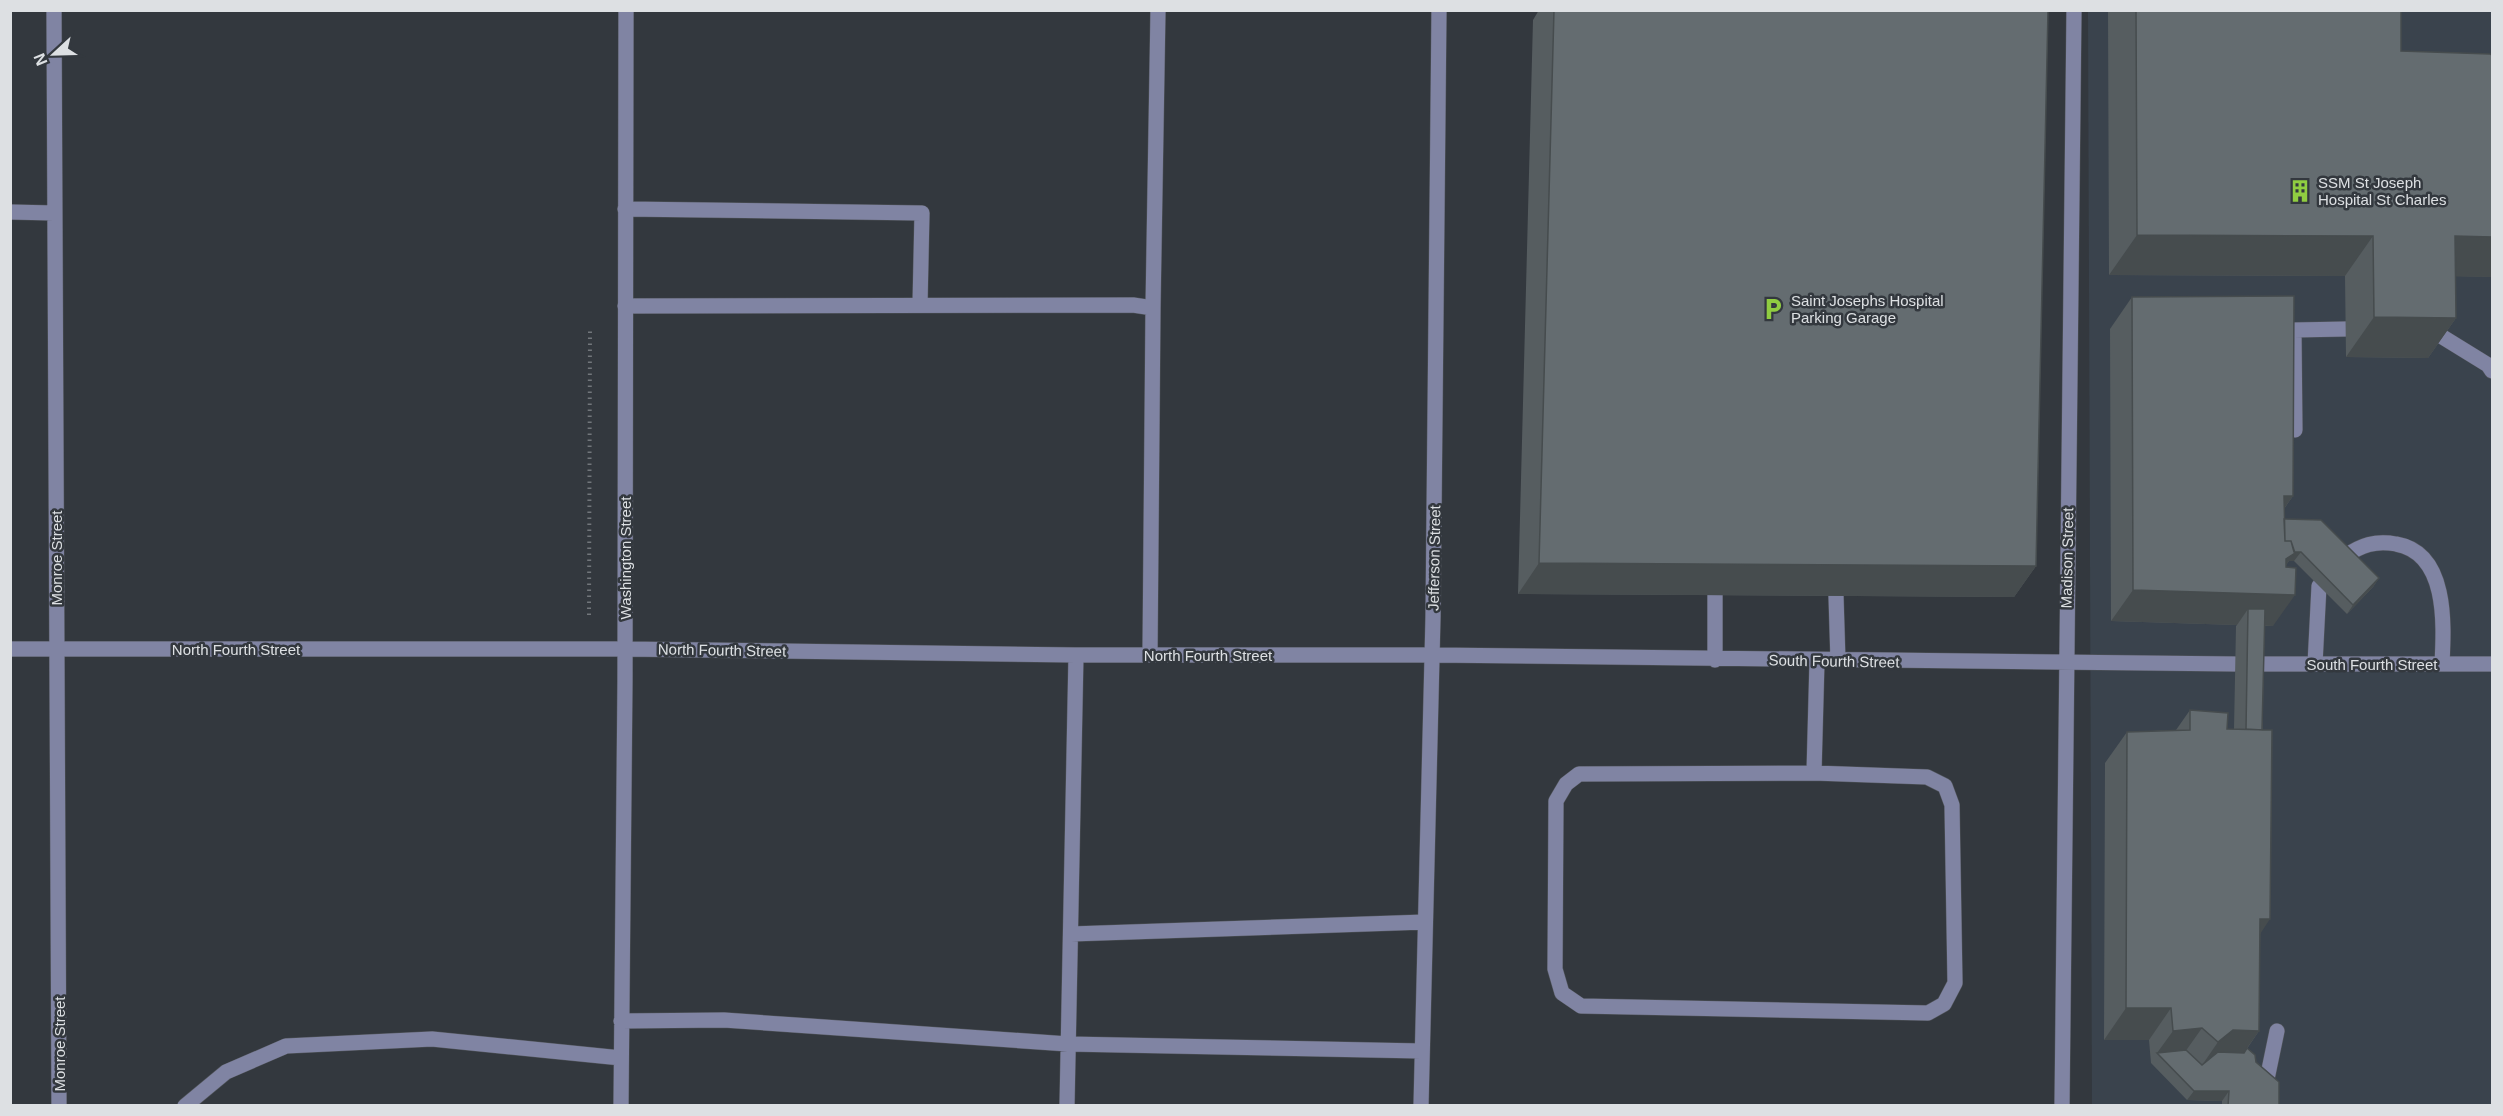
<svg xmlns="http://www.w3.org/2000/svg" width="2503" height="1116" viewBox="0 0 2503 1116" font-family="Helvetica,sans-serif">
	<rect width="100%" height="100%" fill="#33383e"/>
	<!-- built -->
	<path fill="#3a434d" d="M 2088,11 L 2492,11 L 2492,1105 L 2092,1105 Z"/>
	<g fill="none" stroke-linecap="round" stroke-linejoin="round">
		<!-- minor casing -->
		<g stroke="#52565c" stroke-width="16">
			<path id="minor" d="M 54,10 L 59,1106
				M 625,209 L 922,213 L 920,305
				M 10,212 L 54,213
				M 625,306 L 1133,305 L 1153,308 L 1150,655
				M 1153,308 L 1158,10
				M 2428,328 L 2488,365 L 2492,371
				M 2295,430 L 2294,330 L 2346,329
				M 2344,557 C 2361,545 2376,540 2396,544 C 2448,553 2444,624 2442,664
				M 1836,596 L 1838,661
				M 10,649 L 625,649 L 1076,655 L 1433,655 L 2235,664
				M 1715,660 L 1715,595
				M 2251,664 L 2492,664
				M 2315,664 L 2319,586
				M 1814,773 L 1579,774 L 1566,784 L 1556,801 L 1555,969 L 1562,993 L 1581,1006 L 1928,1013 L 1944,1004 L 1955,983 L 1952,805 L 1945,786 L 1927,777 L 1814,773 L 1817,661
				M 1071,934 L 1425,922
				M 621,1021 L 724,1020 L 1068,1044 L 1421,1051
				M 2266,1084 L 2277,1031
				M 185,1106 L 226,1072 L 286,1046 L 432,1039 L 621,1058
				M 621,1106 L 625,681 L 626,10
				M 1067,1106 L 1076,655
				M 1421,1106 L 1433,617 L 1439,10
				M 2062,1106 L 2074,10"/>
		</g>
		<!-- path -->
		<path stroke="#72767b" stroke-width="4" stroke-dasharray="1.5 4.5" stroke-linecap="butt" d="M 589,615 L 590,331"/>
		<!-- minor -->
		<use href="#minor" stroke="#8084a3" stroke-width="15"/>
	</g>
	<!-- wall -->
	<path fill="#565d60" d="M 1539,10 L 2048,10 L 2036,566 L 2014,597 L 1518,594 L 1533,20 Z
		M 2108,10 L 2401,10 L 2401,51 L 2493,277 L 2455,276 L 2456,318 L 2428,358 L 2346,357 L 2345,276 L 2109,275 Z
		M 2132,297 L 2293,496 L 2284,509 L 2284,519 L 2379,578 L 2373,587 L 2347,614 L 2294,561 L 2289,561 L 2286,565 L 2273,626 L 2264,626 L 2259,1031 L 2244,1053 L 2256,1062 L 2279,1106 L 2222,1106 L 2222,1101 L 2187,1100 L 2151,1063 L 2149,1040 L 2104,1040 L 2105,763 L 2127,732 L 2176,730 L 2190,710 L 2227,729 L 2234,729 L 2236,626 L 2237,625 L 2111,621 L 2110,329 Z"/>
	<!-- shaded-wall -->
	<path fill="#464c4e" d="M 2137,235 L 2373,236 L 2345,276 L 2109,275 Z
		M 2455,236 L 2493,237 L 2493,277 L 2427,276 Z
		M 2374,317 L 2456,318 L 2428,358 L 2346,357 Z
		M 2284,496 L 2293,496 L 2271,527 Z
		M 2269,552 L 2301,552 L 2294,561 L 2289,561 L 2273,584 Z
		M 1539,563 L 2036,566 L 2014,597 L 1518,594 Z
		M 2379,578 L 2373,587 L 2347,614 L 2353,605 Z
		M 2133,590 L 2295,595 L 2273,626 L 2248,625 L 2248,609 L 2237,625 L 2111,621 Z
		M 2260,919 L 2270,919 L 2249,951 Z
		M 2126,1008 L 2171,1008 L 2149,1040 L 2104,1040 Z
		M 2202,1028 L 2180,1059 L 2157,1053 L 2173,1031 Z
		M 2233,1030 L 2259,1031 L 2237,1062 L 2196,1074 L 2218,1042 Z
		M 2194,1091 L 2229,1091 L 2222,1101 L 2187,1100 Z"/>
	<!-- building -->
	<path fill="#646c70" stroke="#464c4e" stroke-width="1.5" d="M 1554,10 L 2048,10 L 2036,566 L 1539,563 Z
		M 2136,10 L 2401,10 L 2401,51 L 2490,54 L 2493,56 L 2493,237 L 2455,236 L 2456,318 L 2374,317 L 2373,236 L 2137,235 Z
		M 2294,296 L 2293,496 L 2284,496 L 2285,541 L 2291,541 L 2295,553 L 2286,559 L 2286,567 L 2296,568 L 2295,595 L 2133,590 L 2132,297 Z
		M 2284,519 L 2321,520 L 2379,578 L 2353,605 L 2301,552 L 2294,552 L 2291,541 L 2285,541 Z
		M 2248,609 L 2265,609 L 2262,730 L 2246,729 Z
		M 2190,710 L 2228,713 L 2227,729 L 2272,730 L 2270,919 L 2260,919 L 2259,1031 L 2233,1030 L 2218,1042 L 2202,1028 L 2173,1031 L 2171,1008 L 2126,1008 L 2127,732 L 2190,730 Z
		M 2247,1048 L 2255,1055 L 2256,1062 L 2279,1082 L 2279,1106 L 2228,1106 L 2229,1091 L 2194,1091 L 2157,1053 L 2186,1050 L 2202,1065 L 2218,1052 L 2244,1053 Z"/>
	<!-- icons -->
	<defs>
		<g id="building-bare" transform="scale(1.8)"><path d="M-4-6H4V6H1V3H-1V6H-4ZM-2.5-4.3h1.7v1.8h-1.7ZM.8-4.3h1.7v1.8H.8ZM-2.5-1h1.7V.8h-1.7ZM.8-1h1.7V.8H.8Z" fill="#90cd41" stroke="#33383e" stroke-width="2.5" paint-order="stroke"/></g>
		<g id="parking-bare" transform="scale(1.8)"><path d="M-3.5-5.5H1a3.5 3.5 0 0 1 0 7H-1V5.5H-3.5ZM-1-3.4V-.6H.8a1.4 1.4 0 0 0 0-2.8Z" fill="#90cd41" stroke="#33383e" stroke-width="2.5" paint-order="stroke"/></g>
	</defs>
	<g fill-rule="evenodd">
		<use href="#building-bare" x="2300" y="191"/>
		<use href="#parking-bare" x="1773" y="309"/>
	</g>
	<g text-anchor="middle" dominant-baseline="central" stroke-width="5" stroke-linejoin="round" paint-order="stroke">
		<!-- poi labels -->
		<g font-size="15" fill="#dde0e3" stroke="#33383e" text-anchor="start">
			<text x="2318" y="182">SSM St Joseph<tspan x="2318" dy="17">Hospital St Charles</tspan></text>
			<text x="1791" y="300">Saint Josephs Hospital<tspan x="1791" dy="17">Parking Garage</tspan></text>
		</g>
		<!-- street labels -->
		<g font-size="15" fill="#dde0e3" stroke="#33383e">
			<text transform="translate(56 558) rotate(-90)">Monroe Street</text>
			<text transform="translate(625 558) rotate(-90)">Washington Street</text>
			<text transform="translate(1434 558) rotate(-89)">Jefferson Street</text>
			<text transform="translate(2067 558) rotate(-89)">Madison Street</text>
			<text x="236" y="649">North Fourth Street</text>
			<text transform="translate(722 650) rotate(1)">North Fourth Street</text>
			<text x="1208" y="655">North Fourth Street</text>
			<text transform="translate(1834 661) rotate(1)">South Fourth Street</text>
			<text x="2372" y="664">South Fourth Street</text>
			<text transform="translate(59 1044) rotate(-90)">Monroe Street</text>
		</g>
	</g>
	<!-- border -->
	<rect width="2503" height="1116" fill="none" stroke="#dde0e3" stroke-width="24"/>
	<!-- north arrow -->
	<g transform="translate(54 54) rotate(248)" stroke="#33383e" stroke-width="4.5" paint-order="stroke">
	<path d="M0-4.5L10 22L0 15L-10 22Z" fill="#dde0e3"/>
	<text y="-9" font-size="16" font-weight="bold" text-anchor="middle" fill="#dde0e3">N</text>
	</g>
</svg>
